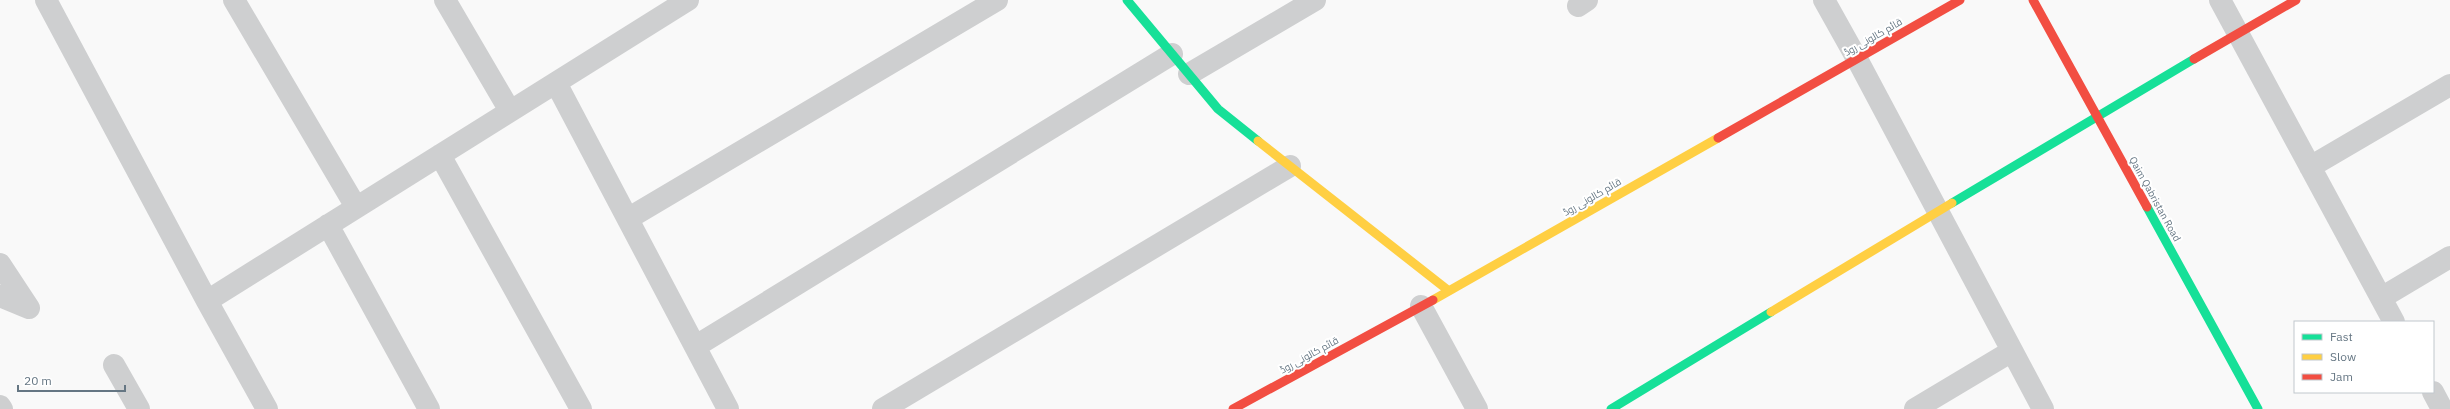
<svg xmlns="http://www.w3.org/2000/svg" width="2450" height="409" viewBox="0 0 2450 409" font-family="'IBM Plex Sans',Cairo,sans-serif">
	<rect width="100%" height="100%" fill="#f9f9f9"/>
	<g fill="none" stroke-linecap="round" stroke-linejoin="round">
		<!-- street -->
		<path stroke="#cecfd0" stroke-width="22" d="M 46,0 L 207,301 L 267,409
			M 234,0 L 356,207
			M 445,0 L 510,111
			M 1824,0 L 1857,59 L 2043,409
			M 2220,0 L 2394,322
			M 1578,6 L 1587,0
			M 1189,74 L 1315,0
			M 556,83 L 728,409
			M 440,155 L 581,409
			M 2310,167 L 2450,85
			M 629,218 L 997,0
			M 328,225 L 429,409
			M 0,264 L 29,308 L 0,296
			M 2381,298 L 2450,257
			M 207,301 L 688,0
			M 1421,306 L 1477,409
			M 696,346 L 1172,54
			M 114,365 L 139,409
			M 2433,392 L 2442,409
			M 0,406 L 2,409
			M 883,409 L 1290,166
			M 1915,409 L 2012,351"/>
		<!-- fast -->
		<path stroke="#16e098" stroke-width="9" d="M 1127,0 L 1218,109 L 1258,141
			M 1952,203 L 2194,59
			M 2147,207 L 2258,409
			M 1611,409 L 1771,312"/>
		<!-- slow -->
		<path stroke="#ffcf43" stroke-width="9" d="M 1258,141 L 1449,291
			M 1433,300 L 1718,138
			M 1771,312 L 1952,203"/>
		<!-- jam -->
		<path stroke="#f24e42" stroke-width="9" d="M 2033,0 L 2147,207
			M 2194,59 L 2296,0
			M 1718,138 L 1960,0
			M 1233,409 L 1433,300"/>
	</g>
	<g text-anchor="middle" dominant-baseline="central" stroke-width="4" stroke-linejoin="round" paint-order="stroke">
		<!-- street labels -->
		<g font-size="10" fill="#657683" stroke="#fff">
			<text transform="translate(1873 37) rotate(-30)">قائم کالونی روڈ</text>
			<text transform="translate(1592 197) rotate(-30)">قائم کالونی روڈ</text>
			<text transform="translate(2155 199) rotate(61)">Qaim Qabristan Road</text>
			<text transform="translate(1309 355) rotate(-29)">قائم کالونی روڈ</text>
		</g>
	</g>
	<!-- legend -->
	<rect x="2294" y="321" width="140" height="72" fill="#ffffff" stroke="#c1c8cd"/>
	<rect x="2302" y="334" width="20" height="6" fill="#16e098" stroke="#c1c8cd"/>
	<text x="2330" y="341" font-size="12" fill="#657683">Fast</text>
	<rect x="2302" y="354" width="20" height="6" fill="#ffcf43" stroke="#c1c8cd"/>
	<text x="2330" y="361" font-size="12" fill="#657683">Slow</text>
	<rect x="2302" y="374" width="20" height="6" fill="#f24e42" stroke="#c1c8cd"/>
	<text x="2330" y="381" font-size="12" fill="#657683">Jam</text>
	<!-- scale -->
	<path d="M18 385v6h107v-6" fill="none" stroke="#657683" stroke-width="2"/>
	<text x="24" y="385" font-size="12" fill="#657683" stroke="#ffffff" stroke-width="3" paint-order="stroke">20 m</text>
</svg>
